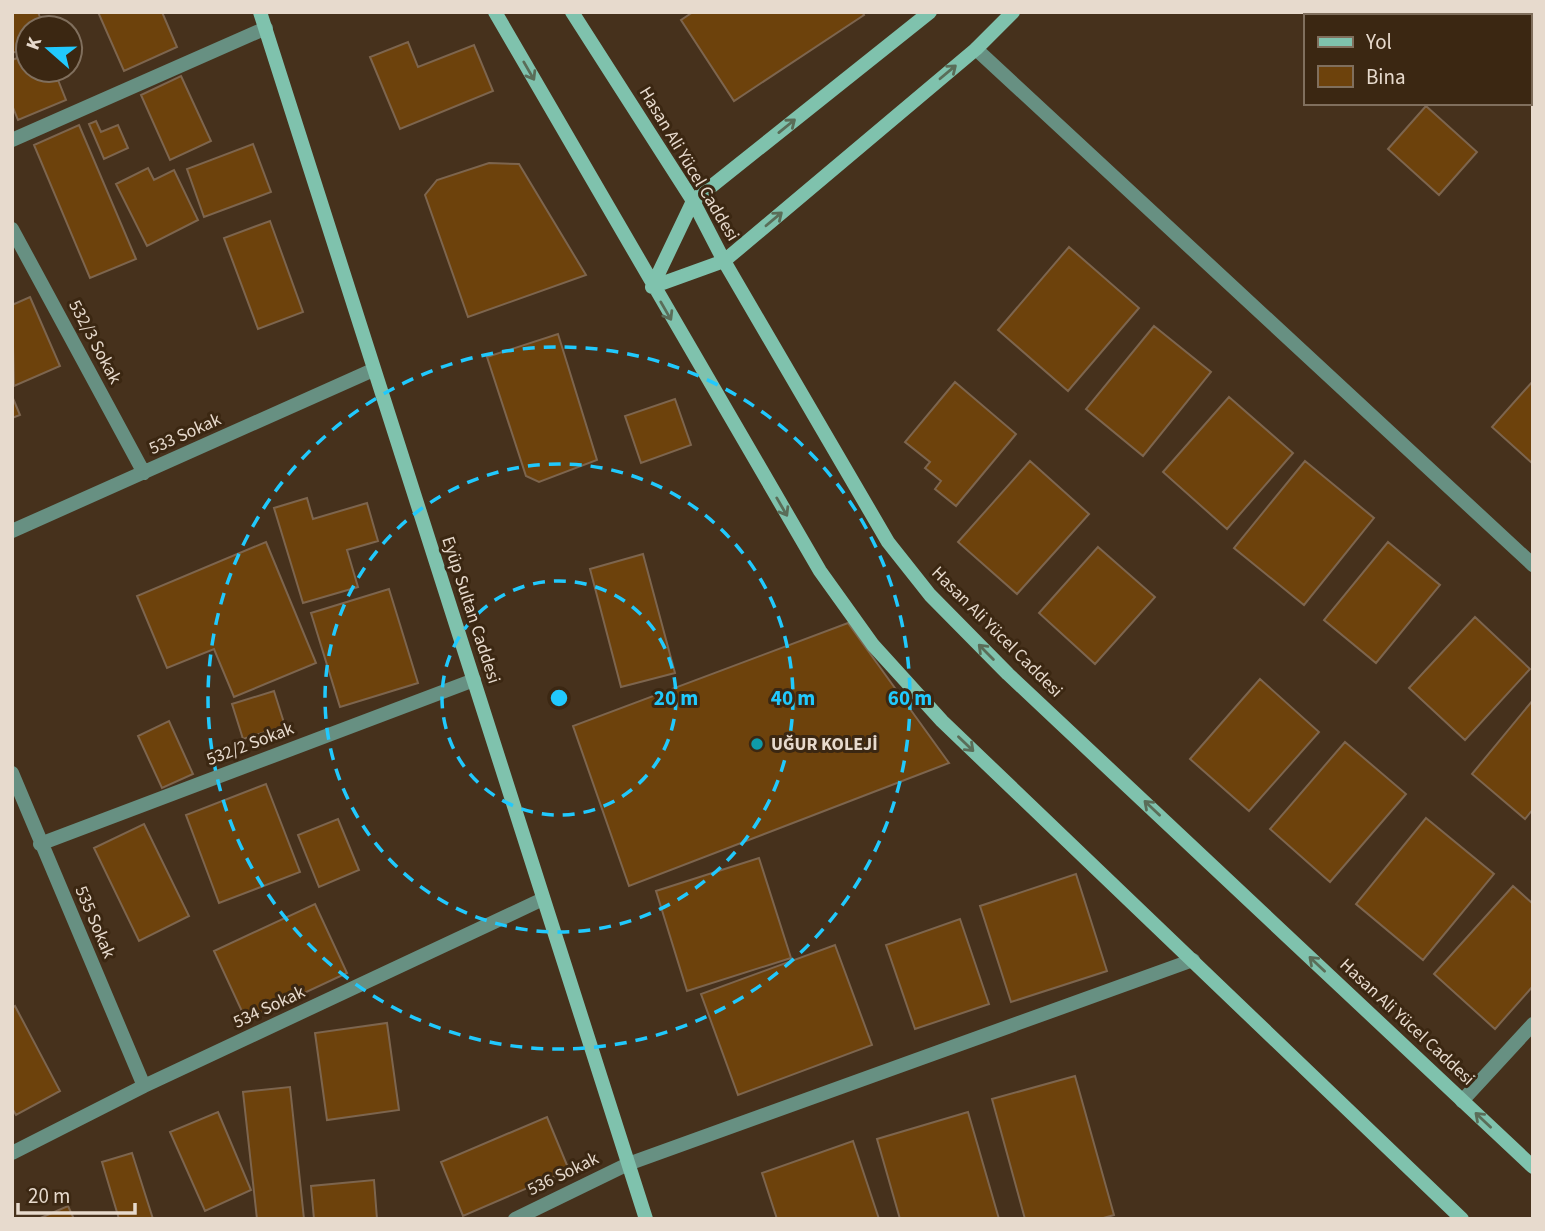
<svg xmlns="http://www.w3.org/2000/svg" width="1545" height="1231" viewBox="0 0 1545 1231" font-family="'Source Sans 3',sans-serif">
	<rect width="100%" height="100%" fill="#46311c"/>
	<!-- building -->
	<path fill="#6d420c" stroke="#7d654e" stroke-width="2" d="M 12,12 L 38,12 L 44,28 L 28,28 L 28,48 L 12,53 Z
		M 98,12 L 162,12 L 177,47 L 124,71 Z
		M 693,12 L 862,12 L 864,15 L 734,101 L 681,20 Z
		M 408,42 L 418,67 L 474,45 L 493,91 L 400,129 L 370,57 Z
		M 28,54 L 28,70 L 54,70 L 66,100 L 18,120 L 12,105 L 12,60 Z
		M 181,76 L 211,141 L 170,160 L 141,95 Z
		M 1426,106 L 1477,152 L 1439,195 L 1388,149 Z
		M 96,121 L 101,132 L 118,125 L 128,148 L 104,159 L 89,124 Z
		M 79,125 L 136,259 L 90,278 L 34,145 Z
		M 253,144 L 271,192 L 204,217 L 187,169 Z
		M 489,163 L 519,164 L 586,275 L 468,317 L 425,195 L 437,180 Z
		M 148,168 L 154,180 L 174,170 L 198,220 L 147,246 L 116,184 Z
		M 270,221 L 303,312 L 258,329 L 224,238 Z
		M 1069,247 L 1139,308 L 1068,391 L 998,330 Z
		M 30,297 L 60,366 L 14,386 L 12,305 Z
		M 1154,326 L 1211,372 L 1143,456 L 1086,409 Z
		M 558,334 L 597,460 L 539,482 L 526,476 L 487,357 Z
		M 1533,381 L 1533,464 L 1492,427 Z
		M 955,382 L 1016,434 L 956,506 L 935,489 L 941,481 L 925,468 L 930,462 L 905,442 Z
		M 12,396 L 20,415 L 12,418 Z
		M 1229,397 L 1293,453 L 1227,529 L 1163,472 Z
		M 675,399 L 691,445 L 641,463 L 625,416 Z
		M 1030,461 L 1089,514 L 1017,594 L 958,542 Z
		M 1305,461 L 1374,518 L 1304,605 L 1234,548 Z
		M 307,498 L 313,519 L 367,503 L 378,541 L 347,550 L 358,587 L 303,603 L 274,508 Z
		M 266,542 L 316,663 L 234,697 L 214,649 L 167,668 L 137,596 Z
		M 1388,542 L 1440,585 L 1376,663 L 1324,620 Z
		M 1098,547 L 1155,597 L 1095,664 L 1039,613 Z
		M 643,554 L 675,673 L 621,687 L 590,569 Z
		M 389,589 L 418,683 L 340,707 L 311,613 Z
		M 1475,617 L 1530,669 L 1465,740 L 1409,688 Z
		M 848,623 L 949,763 L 629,886 L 573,726 Z
		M 1260,679 L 1319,732 L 1249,811 L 1190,759 Z
		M 274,691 L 285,726 L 243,739 L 232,704 Z
		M 1533,700 L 1533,809 L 1525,819 L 1472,774 Z
		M 169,721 L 193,774 L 162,788 L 138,736 Z
		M 1345,742 L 1406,794 L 1330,882 L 1270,829 Z
		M 266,784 L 300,872 L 219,903 L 186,815 Z
		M 1426,818 L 1494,874 L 1423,960 L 1356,904 Z
		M 338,819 L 359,870 L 319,887 L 298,835 Z
		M 144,824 L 189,916 L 139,941 L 94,848 Z
		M 759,858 L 791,958 L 687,991 L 656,891 Z
		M 1076,874 L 1107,971 L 1011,1002 L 980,906 Z
		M 1513,886 L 1533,904 L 1533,986 L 1495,1029 L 1434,974 Z
		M 315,904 L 347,973 L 246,1020 L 214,951 Z
		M 960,919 L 989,1004 L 915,1029 L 886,945 Z
		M 835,945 L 872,1045 L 738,1095 L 701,994 Z
		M 15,1006 L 60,1091 L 16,1115 L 12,1108 L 12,1008 Z
		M 387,1023 L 399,1110 L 327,1120 L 315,1033 Z
		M 1075,1076 L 1114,1215 L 1100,1219 L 1025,1219 L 992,1099 Z
		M 290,1087 L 304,1219 L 257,1219 L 243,1092 Z
		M 218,1112 L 251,1190 L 205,1211 L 170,1132 Z
		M 968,1112 L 999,1219 L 900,1219 L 877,1139 Z
		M 547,1117 L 569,1170 L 463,1216 L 441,1162 Z
		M 853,1141 L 879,1219 L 777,1219 L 762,1173 Z
		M 132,1153 L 153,1219 L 119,1219 L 102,1162 Z
		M 374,1180 L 377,1219 L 314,1219 L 311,1186 Z
		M 68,1206 L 74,1219 L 38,1219 Z"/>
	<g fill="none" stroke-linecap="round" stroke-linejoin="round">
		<!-- street -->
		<path stroke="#679082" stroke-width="14" d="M 976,49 L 1533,565
			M 12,140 L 266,28
			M 12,229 L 144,473
			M 12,531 L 373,370
			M 12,773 L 144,1086
			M 40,844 L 474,680
			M 1462,1101 L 1533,1024
			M 12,1153 L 144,1086 L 543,899
			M 515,1219 L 628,1164 L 1193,960"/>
		<!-- secondary -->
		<path stroke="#7fc2ad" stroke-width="14" d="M 260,12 L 646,1219
			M 495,12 L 820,571 L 873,645 L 942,721 L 1462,1219
			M 572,12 L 693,201 L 724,261 L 888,542 L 930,595 L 1008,674 L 1533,1167
			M 652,287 L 724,261 L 976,49 L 1013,12
			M 652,287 L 693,201 L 930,12"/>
	</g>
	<!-- one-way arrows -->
	<defs><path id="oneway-shaft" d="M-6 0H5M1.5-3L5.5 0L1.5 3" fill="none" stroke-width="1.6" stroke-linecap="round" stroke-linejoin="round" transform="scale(1.75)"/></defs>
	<g stroke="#5a6d58">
		<use href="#oneway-shaft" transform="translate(529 71) rotate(60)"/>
		<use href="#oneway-shaft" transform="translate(948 72) rotate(-40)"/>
		<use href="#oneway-shaft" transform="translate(787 126) rotate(-39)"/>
		<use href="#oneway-shaft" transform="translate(774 219) rotate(-40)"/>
		<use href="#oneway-shaft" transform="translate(666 311) rotate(60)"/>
		<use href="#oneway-shaft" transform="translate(782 507) rotate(60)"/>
		<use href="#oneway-shaft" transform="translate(986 652) rotate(-135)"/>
		<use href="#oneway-shaft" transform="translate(966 744) rotate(44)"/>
		<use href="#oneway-shaft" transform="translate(1152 808) rotate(-137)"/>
		<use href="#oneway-shaft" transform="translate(1317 964) rotate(-137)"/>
		<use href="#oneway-shaft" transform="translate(1483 1120) rotate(-137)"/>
	</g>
	<!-- distance rings -->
	<g fill="none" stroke="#21c9fd" stroke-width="3.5" stroke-dasharray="12 9">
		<circle cx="559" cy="698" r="117"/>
		<circle cx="559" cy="698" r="234"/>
		<circle cx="559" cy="698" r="351"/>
	</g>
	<!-- markers -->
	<circle fill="#0f9aa8" stroke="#3b2712" stroke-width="2.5" cx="757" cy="744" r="7"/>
	<g text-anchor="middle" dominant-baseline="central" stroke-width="6" stroke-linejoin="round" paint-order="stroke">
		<!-- street labels -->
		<g font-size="18" fill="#e7dacd" stroke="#3b2712">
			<text transform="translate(689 164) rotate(59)">Hasan Ali Yücel Caddesi</text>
			<text transform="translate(95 342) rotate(62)">532/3 Sokak</text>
			<text transform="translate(185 434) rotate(-24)">533 Sokak</text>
			<text transform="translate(471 610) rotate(72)">Eyüp Sultan Caddesi</text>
			<text transform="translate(997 632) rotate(45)">Hasan Ali Yücel Caddesi</text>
			<text transform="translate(250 744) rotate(-21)">532/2 Sokak</text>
			<text transform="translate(95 922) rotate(67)">535 Sokak</text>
			<text transform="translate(269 1007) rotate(-25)">534 Sokak</text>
			<text transform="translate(1407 1022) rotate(43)">Hasan Ali Yücel Caddesi</text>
			<text transform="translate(563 1174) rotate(-26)">536 Sokak</text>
		</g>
		<!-- poi labels -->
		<g font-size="18" font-weight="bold" fill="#e7dacd" stroke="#3b2712" text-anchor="start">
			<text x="771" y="744">UĞUR KOLEJİ</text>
		</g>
	</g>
	<circle cx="559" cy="698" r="10" fill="#21c9fd" stroke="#3b2712" stroke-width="3.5"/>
	<g font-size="21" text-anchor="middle" font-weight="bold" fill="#21c9fd" stroke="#3b2712" stroke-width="6" stroke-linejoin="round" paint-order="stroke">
		<text x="676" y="705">20 m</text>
		<text x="793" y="705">40 m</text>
		<text x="910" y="705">60 m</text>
	</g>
	<!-- border -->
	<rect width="1545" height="1231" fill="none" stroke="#e7dacd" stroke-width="28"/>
	<!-- legend -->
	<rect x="1304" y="14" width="228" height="91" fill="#3b2712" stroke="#806f5d" stroke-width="2"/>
	<rect x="1318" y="37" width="35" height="10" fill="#7fc2ad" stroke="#806f5d" stroke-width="2"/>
	<text x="1366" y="49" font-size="21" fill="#e7dacd">Yol</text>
	<rect x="1318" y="66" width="35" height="21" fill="#6d420c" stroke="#806f5d" stroke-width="2"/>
	<text x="1366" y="84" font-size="21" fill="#e7dacd">Bina</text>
	<!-- north arrow -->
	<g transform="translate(49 49) rotate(290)"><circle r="33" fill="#3b2712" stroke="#806f5d" stroke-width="2"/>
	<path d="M0-5L12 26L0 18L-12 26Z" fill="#21c9fd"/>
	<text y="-10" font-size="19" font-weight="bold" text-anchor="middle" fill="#e7dacd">K</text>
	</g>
	<!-- scale -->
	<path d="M18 1203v10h117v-10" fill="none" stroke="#e7dacd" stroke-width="3.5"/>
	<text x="28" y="1203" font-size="21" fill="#e7dacd" stroke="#3b2712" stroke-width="5" paint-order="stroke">20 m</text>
</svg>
